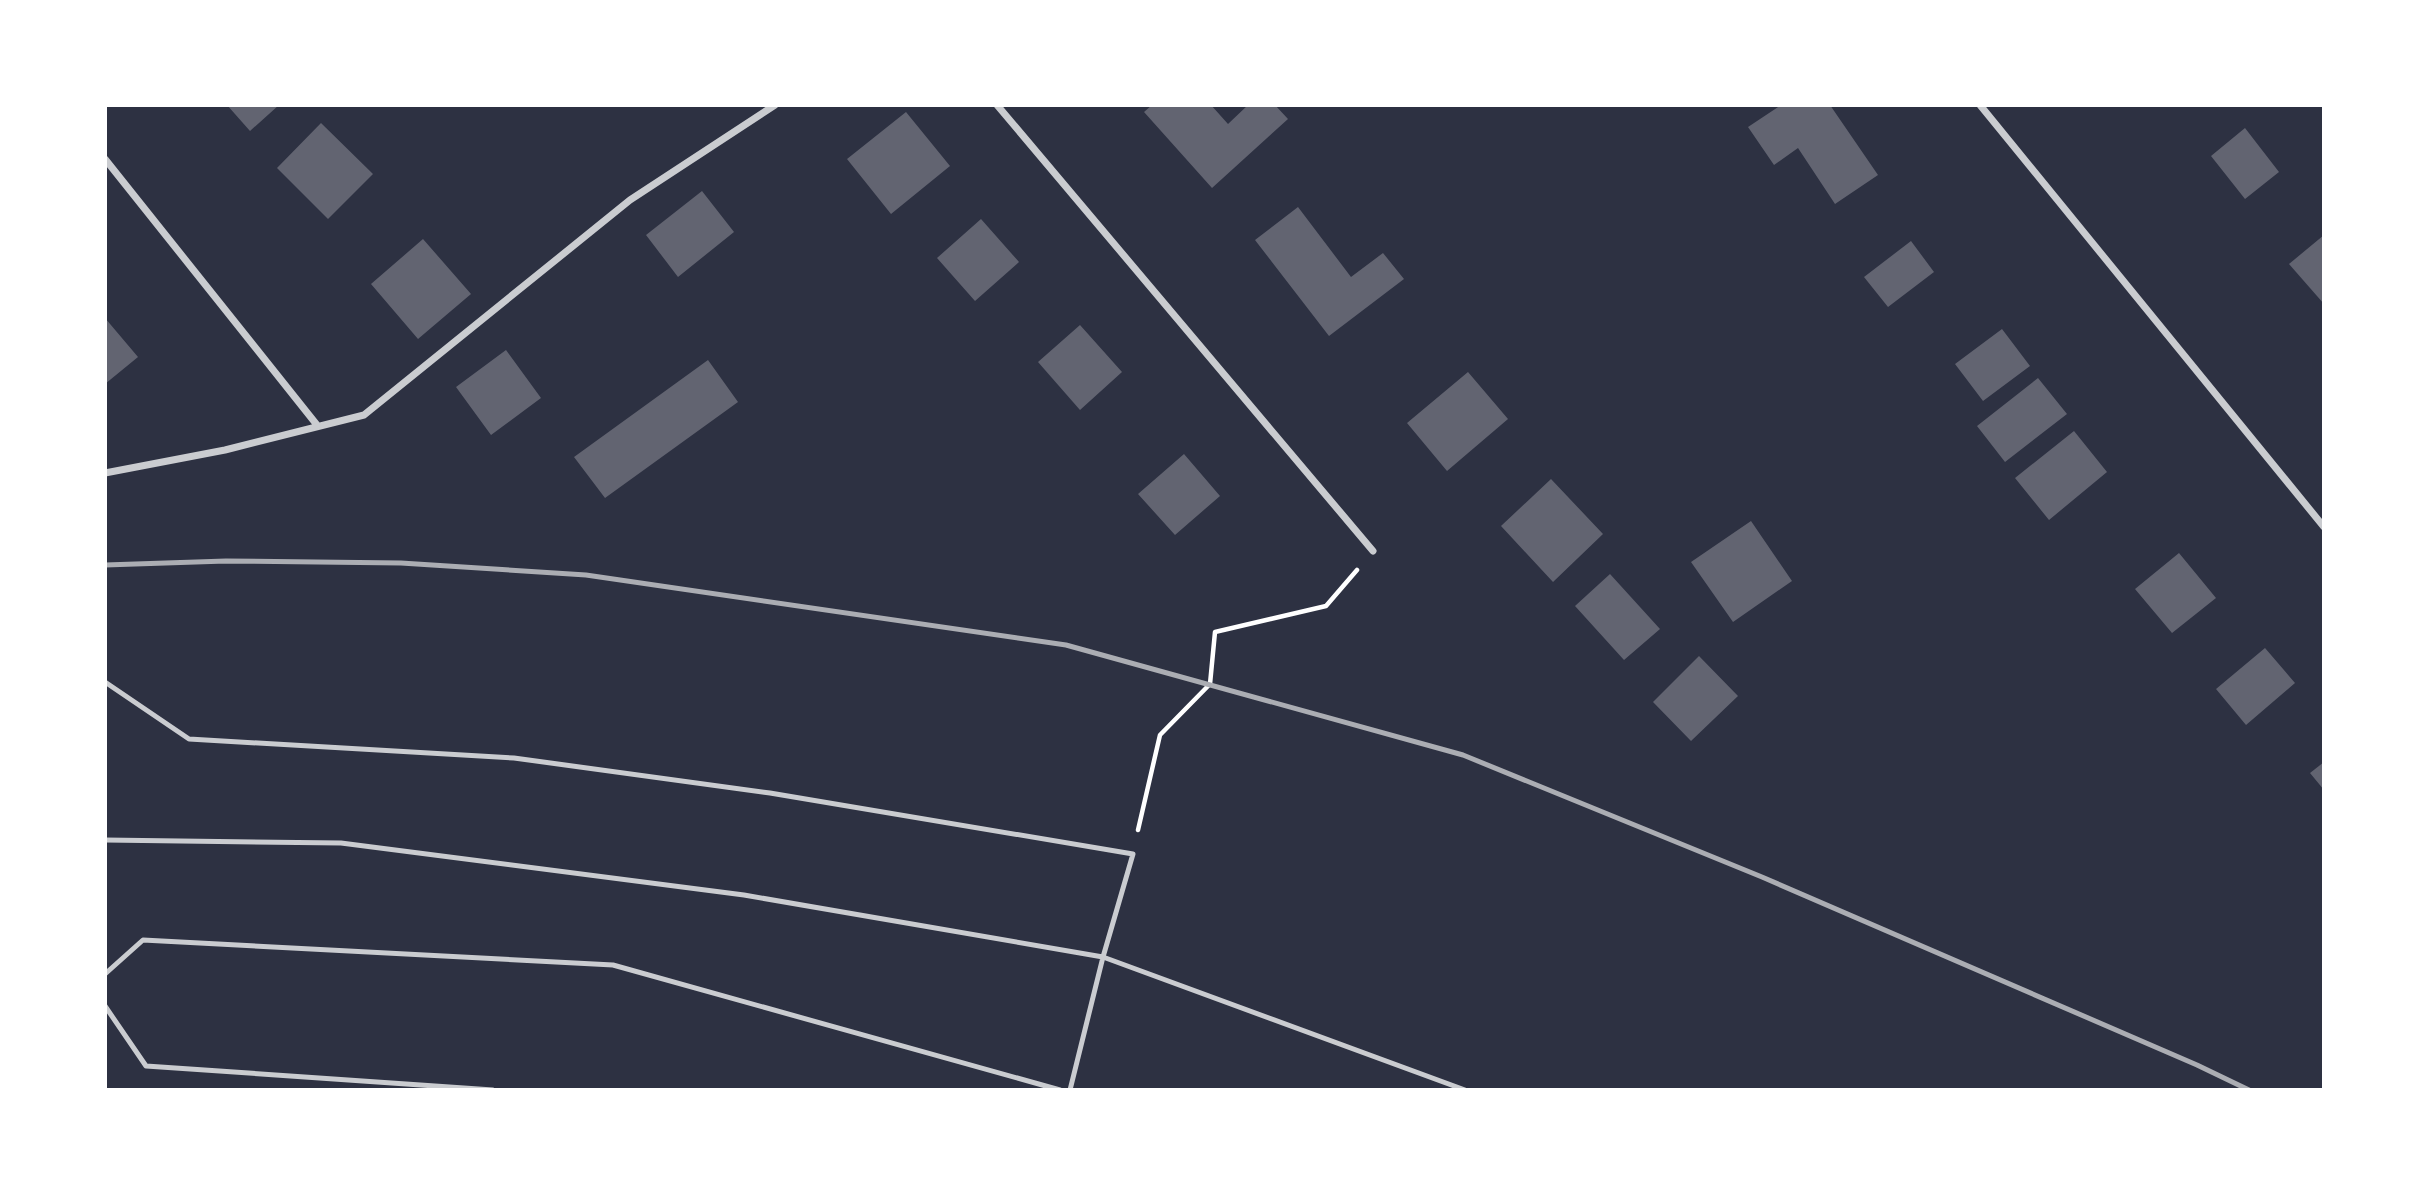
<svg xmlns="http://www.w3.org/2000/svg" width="2429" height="1195" viewBox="0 0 2429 1195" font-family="Rubik,sans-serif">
	<rect width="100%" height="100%" fill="#2d3142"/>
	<!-- building -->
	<path fill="#626471" d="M 227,105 L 279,105 L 250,131 Z
		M 1152,105 L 1211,105 L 1228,124 L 1248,105 L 1275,105 L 1288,119 L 1212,188 L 1144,112 Z
		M 1781,105 L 1830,105 L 1878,175 L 1835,204 L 1798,148 L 1774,165 L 1748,127 Z
		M 906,112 L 950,166 L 891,214 L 847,159 Z
		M 321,123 L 373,174 L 328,219 L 277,168 Z
		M 2245,128 L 2279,172 L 2245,199 L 2211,156 Z
		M 702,191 L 734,232 L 678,277 L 646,235 Z
		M 1298,207 L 1351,277 L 1383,253 L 1404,279 L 1329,336 L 1255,240 Z
		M 981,219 L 1019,262 L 975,301 L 937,258 Z
		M 2324,235 L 2324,304 L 2289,264 Z
		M 423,239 L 471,294 L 418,339 L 371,284 Z
		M 1911,241 L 1934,272 L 1888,307 L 1864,277 Z
		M 105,318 L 138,357 L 105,384 Z
		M 1080,325 L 1122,372 L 1080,410 L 1038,362 Z
		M 2002,329 L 2030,366 L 1983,401 L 1955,364 Z
		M 506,350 L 541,398 L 491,435 L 456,387 Z
		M 708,360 L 738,402 L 605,498 L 574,457 Z
		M 1468,372 L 1508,419 L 1447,471 L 1407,423 Z
		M 2038,378 L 2067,414 L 2005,462 L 1977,426 Z
		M 2074,431 L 2107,472 L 2049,520 L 2015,478 Z
		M 1184,454 L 1220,496 L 1175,535 L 1138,494 Z
		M 1551,479 L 1603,534 L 1553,582 L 1501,526 Z
		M 1751,521 L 1792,581 L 1733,622 L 1691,562 Z
		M 2179,553 L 2216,598 L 2172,633 L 2135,589 Z
		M 1610,574 L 1660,629 L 1624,660 L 1575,606 Z
		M 2265,648 L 2295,683 L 2246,725 L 2216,689 Z
		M 1699,656 L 1738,696 L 1691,741 L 1653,702 Z
		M 2324,762 L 2324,790 L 2310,773 Z"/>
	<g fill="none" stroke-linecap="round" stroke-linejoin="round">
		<!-- path -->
		<path stroke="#fff" stroke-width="4.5" d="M 1138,830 L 1160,735 L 1210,684 L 1215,632 L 1326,606 L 1357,570"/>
		<!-- service -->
		<path stroke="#caccd0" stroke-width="5" d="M 105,682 L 189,739 L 514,758 L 770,793 L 1133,854 L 1103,957 L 1070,1090
			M 105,840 L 341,843 L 744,895 L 1103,957 L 1465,1090
			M 105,974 L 143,940 L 613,965 L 1060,1090
			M 105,1006 L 146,1066 L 493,1090"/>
		<!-- minor -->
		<path stroke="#caccd0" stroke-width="7" d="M 997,105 L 1373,551
			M 1980,105 L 2324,527
			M 105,159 L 317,425
			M 105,473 L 225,450 L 364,415 L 630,200 L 775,105"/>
		<!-- rail -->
		<path stroke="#abadb3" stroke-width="5" d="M 105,565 L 226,561 L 401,563 L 586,575 L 1066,645 L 1463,755 L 1762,877 L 2197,1065 L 2249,1090"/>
	</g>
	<!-- border -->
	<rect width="2429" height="1195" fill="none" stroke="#ffffff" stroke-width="214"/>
</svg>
